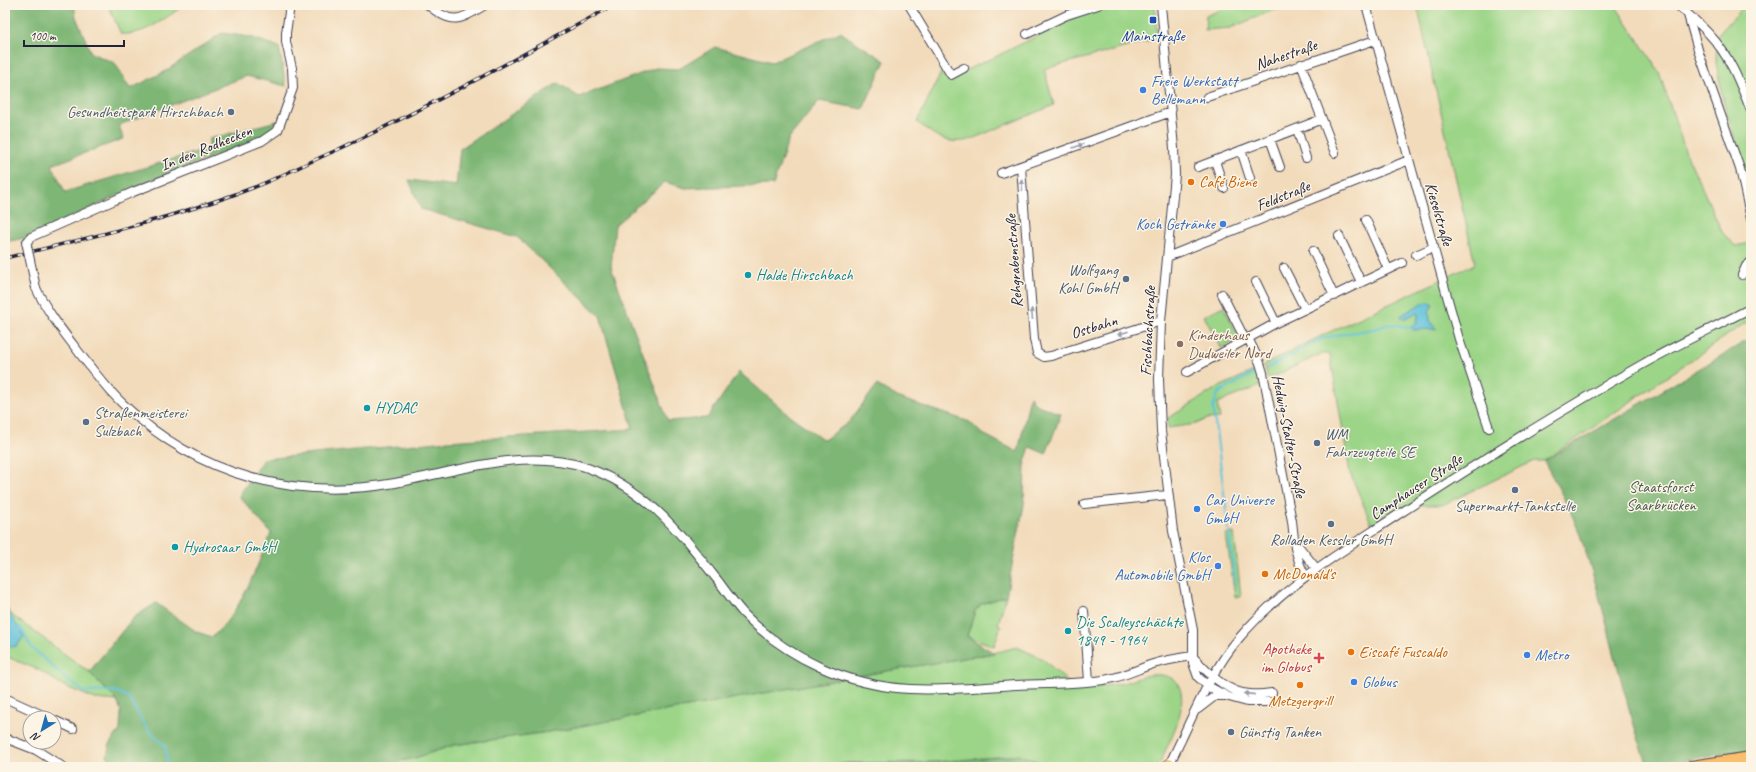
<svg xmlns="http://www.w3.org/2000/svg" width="1756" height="772" viewBox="0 0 1756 772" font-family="Caveat,sans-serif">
	<rect width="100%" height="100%" fill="#fcf5e5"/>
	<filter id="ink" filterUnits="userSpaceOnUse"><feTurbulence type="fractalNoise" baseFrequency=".025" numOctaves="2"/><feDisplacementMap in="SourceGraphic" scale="8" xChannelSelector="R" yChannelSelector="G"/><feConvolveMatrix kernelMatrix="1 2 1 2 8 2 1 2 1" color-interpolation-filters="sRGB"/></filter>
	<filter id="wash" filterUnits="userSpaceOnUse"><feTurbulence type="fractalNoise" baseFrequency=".012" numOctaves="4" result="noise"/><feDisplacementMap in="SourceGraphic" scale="16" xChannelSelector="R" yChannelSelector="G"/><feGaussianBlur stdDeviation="0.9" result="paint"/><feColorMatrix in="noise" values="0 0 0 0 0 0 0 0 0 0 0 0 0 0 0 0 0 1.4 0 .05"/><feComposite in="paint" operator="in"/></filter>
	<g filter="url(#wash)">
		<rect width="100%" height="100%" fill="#f2dbbb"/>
		<!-- green -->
		<path fill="#9cd588" stroke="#5f7c62" d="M 108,5 L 185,5 C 166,17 145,36 121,34 Z
			M 1109,5 L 1155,5 L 1157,39 L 1044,69 L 1054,105 L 969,140 C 945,145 936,136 917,122 L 941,73 L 948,78 L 995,57 L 1079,15 Z
			M 1231,5 L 1293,5 L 1292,7 L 1274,10 L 1230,28 L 1205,30 L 1206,16 Z
			M 1417,5 L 1615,5 L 1659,72 L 1685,150 L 1722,232 L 1735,246 L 1751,243 L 1751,319 L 1544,461 L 1534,461 L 1442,505 L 1408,505 L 1372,525 L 1350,473 L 1330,354 L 1321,354 L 1268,379 L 1264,365 L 1321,336 L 1475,264 Z
			M 1745,5 L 1751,5 L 1751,193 L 1723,100 L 1716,62 L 1717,36 Z
			M 1223,306 L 1240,339 L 1221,348 L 1204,316 Z
			M 1256,370 L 1260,386 L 1217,403 L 1220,418 L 1207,419 L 1196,424 L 1168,428 L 1167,419 L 1215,389 Z
			M 1234,533 L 1241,597 L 1235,597 L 1226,534 Z
			M 1006,596 L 998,624 L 1001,626 L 994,646 L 967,636 L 975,611 L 981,604 Z
			M 5,606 L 13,616 L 89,672 L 117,701 L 95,699 L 64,686 L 39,670 L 5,656 L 5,610 L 9,612 Z
			M 1017,647 L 1043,659 L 1074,688 C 1091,687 1107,686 1123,683 C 1132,681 1141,676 1150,675 C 1180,672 1186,691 1179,717 C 1175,732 1166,748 1160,763 L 1155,767 L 1045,767 L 1036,761 L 847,763 L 819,767 L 372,767 L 415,758 L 454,745 L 548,732 L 875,673 L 994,653 Z"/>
		<!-- forest -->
		<path fill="#7db674" stroke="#506c58" d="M 5,5 L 74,5 L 76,17 L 91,53 L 115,63 L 130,89 L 164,72 L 222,33 L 250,37 L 279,47 L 286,86 L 247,76 L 119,125 L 123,139 L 52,165 L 65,192 L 209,148 L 209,139 L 277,121 L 274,128 L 259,139 L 157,178 L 25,238 L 5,242 Z
			M 840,32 L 885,61 L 863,109 L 819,101 L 789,138 L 773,185 L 685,188 L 665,182 L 615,225 L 611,267 L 668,421 L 707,418 L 739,372 L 789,415 L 824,440 L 849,422 L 877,385 L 899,398 L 970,422 L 981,433 L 1018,452 L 1030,396 L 1035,404 L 1061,414 L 1046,454 L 1030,447 L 1025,462 L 1024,505 L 1006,596 L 981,604 L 975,611 L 967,636 L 994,653 L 875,673 L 548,732 L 454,745 L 415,758 L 372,767 L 118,767 L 107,756 L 110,743 L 120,730 L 121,711 L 117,701 L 89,672 L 133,618 L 156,603 L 197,632 L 212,637 C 242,611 256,568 271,533 L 239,496 L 263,459 L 448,441 L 633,429 L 600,316 L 517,237 L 421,209 L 409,180 L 456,186 L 460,149 L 558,83 L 579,97 L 656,68 L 679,69 L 715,47 L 772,62 Z
			M 1751,338 L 1751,750 L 1648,766 C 1619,690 1607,609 1579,532 C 1570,507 1556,484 1544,461 Z
			M 1021,755 L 1036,761 L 1045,767 L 819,767 L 847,763 L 920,763 Z"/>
		<!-- water -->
		<path fill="#5dc1db" stroke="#40728b" d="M 1429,302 L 1433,304 L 1429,312 L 1430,320 L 1436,329 L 1413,330 L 1411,327 L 1417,322 L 1418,315 L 1417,313 L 1403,319 L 1401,318 L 1402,315 L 1422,303 Z
			M 5,607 L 24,636 L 17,646 L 9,647 L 5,644 Z"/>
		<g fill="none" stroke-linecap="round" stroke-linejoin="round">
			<!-- stream -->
			<path stroke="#5dc1db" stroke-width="2" d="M 1267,368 L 1323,338 L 1337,335 L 1374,329 L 1389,324 L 1412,328
				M 1236,587 L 1213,407 L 1218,393 L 1256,372
				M 20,631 L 20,626 L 31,647 L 71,683 L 85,692 L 115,691 L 128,697 L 148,730 L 165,746 L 168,767"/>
		</g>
	</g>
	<g filter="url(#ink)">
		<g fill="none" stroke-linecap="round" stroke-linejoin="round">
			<!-- minor casing -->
			<g stroke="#413e4e" stroke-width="10">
				<path id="minor" d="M 428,5 C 453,26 460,20 485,5
					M 909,5 L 951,75 L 964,68
					M 1161,5 L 1174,148 L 1175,175 L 1161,321 L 1159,379 L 1161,431 L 1173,531 L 1193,630 L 1193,663 L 1198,677 L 1208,686 L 1219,692 L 1229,697 L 1247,702 L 1272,702
					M 1366,5 L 1459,339 L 1489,428
					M 1677,5 C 1688,14 1700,24 1709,34 C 1730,56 1740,83 1751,111
					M 1688,15 L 1699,53 L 1740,169 L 1751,219
					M 1027,34 L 1067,15 L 1098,5
					M 1207,97 L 1375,40
					M 1322,119 L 1335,153
					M 1297,129 L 1306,158
					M 1270,139 L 1280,167
					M 1241,150 L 1250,178
					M 1215,161 L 1224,188
					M 1021,167 L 1034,339 L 1037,353 L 1044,357 L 1051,356 L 1161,321
					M 1198,167 L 1322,119 L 1301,64
					M 1001,173 L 1171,112
					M 1366,220 L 1388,269
					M 1339,236 L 1361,282
					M 27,246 L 26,243 L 31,237 L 133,192 L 262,141 L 278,130 L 293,88 L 292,68 L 286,42 L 286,33 L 290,5
					M 1313,251 L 1334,296
					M 1416,255 L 1434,247
					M 1167,257 L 1409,160
					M 1284,268 L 1305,309
					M 1742,275 L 1746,266 L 1751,262
					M 1256,282 L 1276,323
					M 36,288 C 47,312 65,334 81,355 C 94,372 108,390 124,405 C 199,476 294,501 395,483 C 457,472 522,447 585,467 C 647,488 680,533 719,582 C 727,593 735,604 744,614 C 787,658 848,686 910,689 C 945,691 981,687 1016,685 C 1047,683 1079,685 1109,679 C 1125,676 1138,669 1153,664 C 1166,660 1179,658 1192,656
					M 1222,294 L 1245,339
					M 1248,338 L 1260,363 L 1263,373 L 1292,521 L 1295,548 L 1300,565 L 1305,576
					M 1187,372 L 1276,323 L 1402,263
					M 1084,504 L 1167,495
					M 1296,543 L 1316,568
					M 1084,611 L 1089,681
					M 1192,656 C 1207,672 1227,693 1250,694 C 1257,695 1265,694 1272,693
					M 5,698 L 49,718
					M 1198,709 L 1215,696 L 1224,696
					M 54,720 L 73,729
					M 5,738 L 36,750 L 63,767
					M 1168,767 C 1190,724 1208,674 1240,637 C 1284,585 1343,551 1399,514 C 1479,462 1560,411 1643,364 C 1678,344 1715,327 1751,308"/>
			</g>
			<!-- highway casing -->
			<g stroke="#413e4e" stroke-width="14">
				<path id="highway" d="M 1167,767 L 1169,765
					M 1691,767 L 1751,758"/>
			</g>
			<!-- minor -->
			<use href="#minor" stroke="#fff" stroke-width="8"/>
			<!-- highway -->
			<use href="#highway" stroke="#f9bf6d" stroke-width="12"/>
			<!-- rail casing -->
			<g stroke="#22223b" stroke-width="3.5">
				<path id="rail" d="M 5,258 C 89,238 173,218 255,187 C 282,176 309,162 337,150 C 431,106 522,55 614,5"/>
			</g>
			<!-- rail -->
			<use href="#rail" stroke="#fcf5e5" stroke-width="2" stroke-dasharray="6" stroke-linecap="butt"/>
			<!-- minor-bridge casing -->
			<g stroke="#413e4e" stroke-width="10" stroke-linecap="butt">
				<path id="minor-bridge" d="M 27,246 L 36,288"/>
			</g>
			<!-- minor-bridge -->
			<use href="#minor-bridge" stroke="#fff" stroke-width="8"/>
		</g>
		<!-- one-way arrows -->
		<defs><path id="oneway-solid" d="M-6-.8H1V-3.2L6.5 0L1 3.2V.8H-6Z"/></defs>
		<g fill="#9c9ca7">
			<use href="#oneway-solid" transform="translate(1078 146) rotate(-20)"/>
			<use href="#oneway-solid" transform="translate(1022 185) rotate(-94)"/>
			<use href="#oneway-solid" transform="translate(1032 314) rotate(-95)"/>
			<use href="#oneway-solid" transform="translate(1123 333) rotate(162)"/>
			<use href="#oneway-solid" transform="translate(1249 694) rotate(-174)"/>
		</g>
	</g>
	<!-- markers -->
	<rect fill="#1a4fb4" stroke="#fcf5e5" stroke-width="1.5" x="1149" y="16" width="8" height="8" rx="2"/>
	<g fill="#3f7fe0" stroke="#fcf5e5" stroke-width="1.5">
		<circle cx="1143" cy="90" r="4"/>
		<circle cx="1223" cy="224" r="4"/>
		<circle cx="1197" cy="509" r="4"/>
		<circle cx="1218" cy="566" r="4"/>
		<circle cx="1527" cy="655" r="4"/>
		<circle cx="1354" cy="682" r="4"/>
	</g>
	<g fill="#5c6f8a" stroke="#fcf5e5" stroke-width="1.5">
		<circle cx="231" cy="112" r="4"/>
		<circle cx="1126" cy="279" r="4"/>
		<circle cx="86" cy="422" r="4"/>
		<circle cx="1317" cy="443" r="4"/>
		<circle cx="1515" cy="490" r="4"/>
		<circle cx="1331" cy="524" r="4"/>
		<circle cx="1231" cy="732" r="4"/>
	</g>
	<g fill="#e8710a" stroke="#fcf5e5" stroke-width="1.5">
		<circle cx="1191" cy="182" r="4"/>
		<circle cx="1265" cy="574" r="4"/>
		<circle cx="1351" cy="652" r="4"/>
		<circle cx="1300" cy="685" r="4"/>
	</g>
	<g fill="#0f9aa8" stroke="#fcf5e5" stroke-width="1.5">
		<circle cx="748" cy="275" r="4"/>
		<circle cx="367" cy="408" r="4"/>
		<circle cx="175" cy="547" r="4"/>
		<circle cx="1068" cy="631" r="4"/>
	</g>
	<circle fill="#8d6e63" stroke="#fcf5e5" stroke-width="1.5" cx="1180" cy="344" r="4"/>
	<path fill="#e0444e" stroke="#fcf5e5" stroke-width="1.5" d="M1317 652h4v4h4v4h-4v4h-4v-4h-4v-4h4z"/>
	<g text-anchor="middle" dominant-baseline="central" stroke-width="3" stroke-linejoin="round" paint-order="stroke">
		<!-- transit labels -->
		<g font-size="16" fill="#164399" stroke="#fcf5e5">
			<text x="1153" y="36">Mainstraße</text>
		</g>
		<!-- street labels -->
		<g font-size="16" fill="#22223b" stroke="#fcf5e5">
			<text transform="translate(1286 55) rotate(-19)">Nahestraße</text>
			<text transform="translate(206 148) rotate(-22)">In den Rodhecken</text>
			<text transform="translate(1283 196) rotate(-22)">Feldstraße</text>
			<text transform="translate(1439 214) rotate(74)">Kieselstraße</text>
			<text transform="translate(1014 261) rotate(-94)">Rehgrabenstraße</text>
			<text transform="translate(1094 327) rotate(-17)">Ostbahn</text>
			<text transform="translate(1148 331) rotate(-87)">Fischbachstraße</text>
			<text transform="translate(1289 436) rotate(79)">Hedwig-Stalter-Straße</text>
			<text transform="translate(1416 487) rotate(-33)">Camphauser Straße</text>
		</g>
		<!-- shop labels -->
		<g font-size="16" fill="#366cbe" stroke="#fcf5e5" text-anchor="start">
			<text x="1151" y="81">Freie Werkstatt<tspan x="1151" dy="18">Bellemann</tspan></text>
			<text x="1215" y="224" text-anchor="end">Koch Getränke</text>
			<text x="1205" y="500">Car Universe<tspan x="1205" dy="18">GmbH</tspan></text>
			<text x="1210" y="557" text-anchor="end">Klos<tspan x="1210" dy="18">Automobile GmbH</tspan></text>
			<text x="1535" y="655">Metro</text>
			<text x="1362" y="682">Globus</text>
		</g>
		<!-- service labels -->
		<g font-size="16" fill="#4e5e75" stroke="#fcf5e5" text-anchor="start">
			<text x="223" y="112" text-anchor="end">Gesundheitspark Hirschbach</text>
			<text x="1118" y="270" text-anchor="end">Wolfgang<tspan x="1118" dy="18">Kohl GmbH</tspan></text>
			<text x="94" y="413">Straßenmeisterei<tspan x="94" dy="18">Sulzbach</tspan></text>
			<text x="1325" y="434">WM<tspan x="1325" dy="18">Fahrzeugteile SE</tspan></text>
			<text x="1515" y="506" text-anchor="middle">Supermarkt-Tankstelle</text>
			<text x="1331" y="540" text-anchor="middle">Rolladen Kessler GmbH</text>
			<text x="1239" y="732">Günstig Tanken</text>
		</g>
		<!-- food labels -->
		<g font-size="16" fill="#c56008" stroke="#fcf5e5" text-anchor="start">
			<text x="1199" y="182">Café Biene</text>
			<text x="1273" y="574">McDonald's</text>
			<text x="1359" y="652">Eiscafé Fuscaldo</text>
			<text x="1300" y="701" text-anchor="middle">Metzgergrill</text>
		</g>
		<!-- culture labels -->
		<g font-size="16" fill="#0d838f" stroke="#fcf5e5" text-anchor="start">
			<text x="756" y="275">Halde Hirschbach</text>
			<text x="375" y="408">HYDAC</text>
			<text x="183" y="547">Hydrosaar GmbH</text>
			<text x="1076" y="622">Die Scalleyschächte<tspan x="1076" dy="18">1849 - 1964</tspan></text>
		</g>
		<!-- education labels -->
		<g font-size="16" fill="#785e54" stroke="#fcf5e5" text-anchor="start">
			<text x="1188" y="335">Kinderhaus<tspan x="1188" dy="18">Dudweiler Nord</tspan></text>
		</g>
		<!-- park labels -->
		<g font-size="16" fill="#475852" stroke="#fcf5e5">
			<text x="1661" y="487">Staatsforst<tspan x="1661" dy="18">Saarbrücken</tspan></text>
		</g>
		<!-- health labels -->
		<g font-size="16" fill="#be3a42" stroke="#fcf5e5" text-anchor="end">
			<text x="1311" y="649">Apotheke<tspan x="1311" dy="18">im Globus</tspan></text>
		</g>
	</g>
	<!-- margin -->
	<rect width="1756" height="772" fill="none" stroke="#fcf5e5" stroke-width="20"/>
	<!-- north arrow -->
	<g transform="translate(42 730) rotate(217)"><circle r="19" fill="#fcf5e5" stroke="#a5a1a1"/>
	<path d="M0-3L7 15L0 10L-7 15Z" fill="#1f6fb2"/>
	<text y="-6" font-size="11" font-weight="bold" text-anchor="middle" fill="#22223b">N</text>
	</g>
	<!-- scale -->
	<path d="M24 40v6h100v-6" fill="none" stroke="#22223b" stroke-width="2"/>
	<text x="30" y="40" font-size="12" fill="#22223b" stroke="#fcf5e5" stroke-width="3" paint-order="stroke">100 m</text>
</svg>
